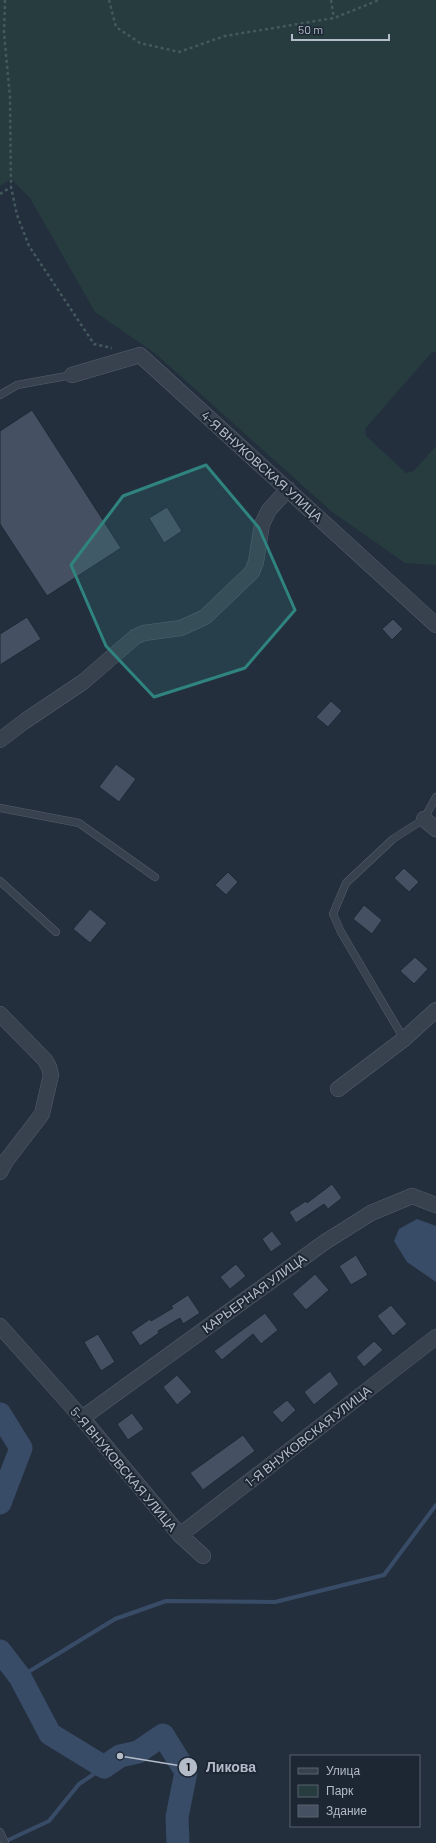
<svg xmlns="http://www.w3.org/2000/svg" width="436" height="1843" viewBox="0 0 436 1843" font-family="Barlow,sans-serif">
	<rect width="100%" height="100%" fill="#242f3e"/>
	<!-- green -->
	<path fill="#263c3f" d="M 0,0 L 436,0 L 436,352 L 432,352 L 365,429 L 366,436 L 406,473 L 414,471 L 436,446 L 436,565 L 405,563 L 331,511 L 156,354 L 95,312 L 30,198 L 11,179 L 0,186 Z"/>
	<!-- water -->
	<path fill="#394c67" d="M 417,1219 L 436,1226 L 436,1282 L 407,1262 L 394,1241 L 399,1229 Z"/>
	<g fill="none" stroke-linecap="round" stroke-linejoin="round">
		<!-- stream -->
		<path stroke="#394c67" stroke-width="4" d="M 20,1677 L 115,1619 L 166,1601 L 275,1602 L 384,1575 L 436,1505
			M 4,1842 L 49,1821 L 79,1784 L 106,1766 L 104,1767"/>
		<!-- river -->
		<path stroke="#394c67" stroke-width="23" d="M 0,1414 L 21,1448 L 0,1503
			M 0,1651 L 20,1677 L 50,1734 L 104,1767 L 120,1756 L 138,1752 L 163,1735 L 186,1772 L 177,1817 L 178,1843"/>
	</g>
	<!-- building -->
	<path fill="#455162" stroke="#1f2835" d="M 32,410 L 121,548 L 47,596 L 0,524 L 0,431 Z
		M 167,507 L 182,531 L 164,543 L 149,518 Z
		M 27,617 L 41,639 L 0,665 L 0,634 Z
		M 393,619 L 403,629 L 392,640 L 382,629 Z
		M 331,701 L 342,711 L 328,727 L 316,717 Z
		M 116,764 L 136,779 L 119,802 L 99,787 Z
		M 404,868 L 419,882 L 409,892 L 394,878 Z
		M 228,872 L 238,882 L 226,895 L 215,885 Z
		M 364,905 L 382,920 L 372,934 L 353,919 Z
		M 90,909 L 107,923 L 90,943 L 73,929 Z
		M 415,957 L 428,969 L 414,984 L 400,971 Z
		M 332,1184 L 342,1198 L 328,1209 L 324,1204 L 296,1223 L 289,1212 L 306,1201 L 307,1203 Z
		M 272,1231 L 282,1244 L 271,1252 L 262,1239 Z
		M 356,1255 L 368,1275 L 351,1285 L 339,1266 Z
		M 236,1264 L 246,1276 L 230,1289 L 220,1277 Z
		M 315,1274 L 329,1290 L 306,1310 L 292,1294 Z
		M 188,1295 L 200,1313 L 183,1324 L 180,1318 L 158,1331 L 159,1333 L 140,1346 L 131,1332 L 150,1319 L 151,1321 L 173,1308 L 171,1306 Z
		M 391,1305 L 407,1324 L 393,1336 L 377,1316 Z
		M 265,1313 L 278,1330 L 261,1344 L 253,1334 L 222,1360 L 214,1351 Z
		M 98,1334 L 115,1362 L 101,1371 L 84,1342 Z
		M 374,1341 L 383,1350 L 364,1367 L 356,1357 Z
		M 330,1371 L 339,1384 L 314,1405 L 304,1392 Z
		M 177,1375 L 192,1392 L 177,1405 L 163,1387 Z
		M 287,1400 L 296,1410 L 282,1423 L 272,1412 Z
		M 132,1413 L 144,1429 L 128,1440 L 117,1424 Z
		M 243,1435 L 255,1451 L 203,1490 L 190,1473 Z"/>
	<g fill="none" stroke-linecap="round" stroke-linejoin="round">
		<!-- lane casing -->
		<g stroke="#565f6c" stroke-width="8">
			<path id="lane" d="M 0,395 L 17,385 L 72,375
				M 0,808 L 79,823 L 155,877
				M 0,881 L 56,932
				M 404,1039 L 341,932 L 333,914 L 346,883 L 393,839 L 424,819 L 436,797
				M 0,1832 L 5,1843"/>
		</g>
		<!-- street casing -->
		<g stroke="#565f6c" stroke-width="16">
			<path id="street" d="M 72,375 L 140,355 L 436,625
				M 0,740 L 25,721 L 83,682 L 135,637 L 144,633 L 181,628 L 205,617 L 252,572 L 256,562 L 262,524 L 269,510 L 288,489
				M 424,819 L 436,829
				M 0,1014 L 45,1060 L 49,1067 L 51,1075 L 42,1114 L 6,1161 L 0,1172
				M 338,1089 L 404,1039 L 436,1010
				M 0,1326 L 82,1418 L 180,1535 L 203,1556
				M 82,1418 L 325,1242 L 371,1213 L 412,1196 L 436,1205
				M 180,1535 L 436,1337"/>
		</g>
		<!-- path -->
		<path stroke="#44595c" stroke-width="2.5" stroke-dasharray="3 3" stroke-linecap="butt" d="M 5,0 L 4,33 L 10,97 L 11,187
			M 109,0 L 116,27 L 140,43 L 179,52 L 225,36 L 334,18 L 379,0
			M 331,0 L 334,18
			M 0,194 L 11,187 L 17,215 L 29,246 L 94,344 L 112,348"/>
		<!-- lane -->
		<use href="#lane" stroke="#38414e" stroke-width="7"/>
		<!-- street -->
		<use href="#street" stroke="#38414e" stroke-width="15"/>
	</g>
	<!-- marked area -->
	<path fill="#308480" fill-opacity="0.2" stroke="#308480" stroke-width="3" stroke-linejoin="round" d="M 206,465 L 259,528 L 295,610 L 245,668 L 154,697 L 106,646 L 71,565 L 123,496 Z"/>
	<g text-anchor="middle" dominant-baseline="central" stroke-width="4" stroke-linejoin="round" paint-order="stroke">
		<!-- street labels -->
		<g font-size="13" fill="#b4bcc9" stroke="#1d2633">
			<text transform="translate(262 466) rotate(42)">4-Я ВНУКОВСКАЯ УЛИЦА</text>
			<text transform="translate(254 1293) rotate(-36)">КАРЬЕРНАЯ УЛИЦА</text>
			<text transform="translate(308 1436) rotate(-38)">1-Я ВНУКОВСКАЯ УЛИЦА</text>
			<text transform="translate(124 1469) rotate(50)">5-Я ВНУКОВСКАЯ УЛИЦА</text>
		</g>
	</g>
	<!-- callouts -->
	<path fill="none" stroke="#b4bcc9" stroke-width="1.5" d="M120 1756L188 1767"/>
	<g fill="#b4bcc9" stroke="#1d2633" stroke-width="1.5">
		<circle cx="120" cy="1756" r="4"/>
		<circle cx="188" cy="1767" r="10"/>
	</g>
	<g font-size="12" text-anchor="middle" font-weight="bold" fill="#111">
		<text x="188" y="1771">1</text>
	</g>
	<g font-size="14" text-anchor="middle" font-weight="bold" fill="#b4bcc9" stroke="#1d2633" stroke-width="4" stroke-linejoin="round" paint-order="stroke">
		<text x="231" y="1772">Ликова</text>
	</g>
	<!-- legend -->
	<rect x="290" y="1755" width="130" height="72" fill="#1d2633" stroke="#59626f"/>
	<rect x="298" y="1768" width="20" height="6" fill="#38414e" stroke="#59626f"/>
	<text x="326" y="1775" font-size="12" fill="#b4bcc9">Улица</text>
	<rect x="298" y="1785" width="20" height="12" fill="#263c3f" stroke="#59626f"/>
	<text x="326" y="1795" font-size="12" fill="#b4bcc9">Парк</text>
	<rect x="298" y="1805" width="20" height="12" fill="#455162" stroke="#59626f"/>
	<text x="326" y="1815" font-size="12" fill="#b4bcc9">Здание</text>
	<!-- scale -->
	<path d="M292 34v6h97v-6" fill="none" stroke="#b4bcc9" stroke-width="2"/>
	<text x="298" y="34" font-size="12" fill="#b4bcc9" stroke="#1d2633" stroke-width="3" paint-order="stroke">50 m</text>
</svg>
